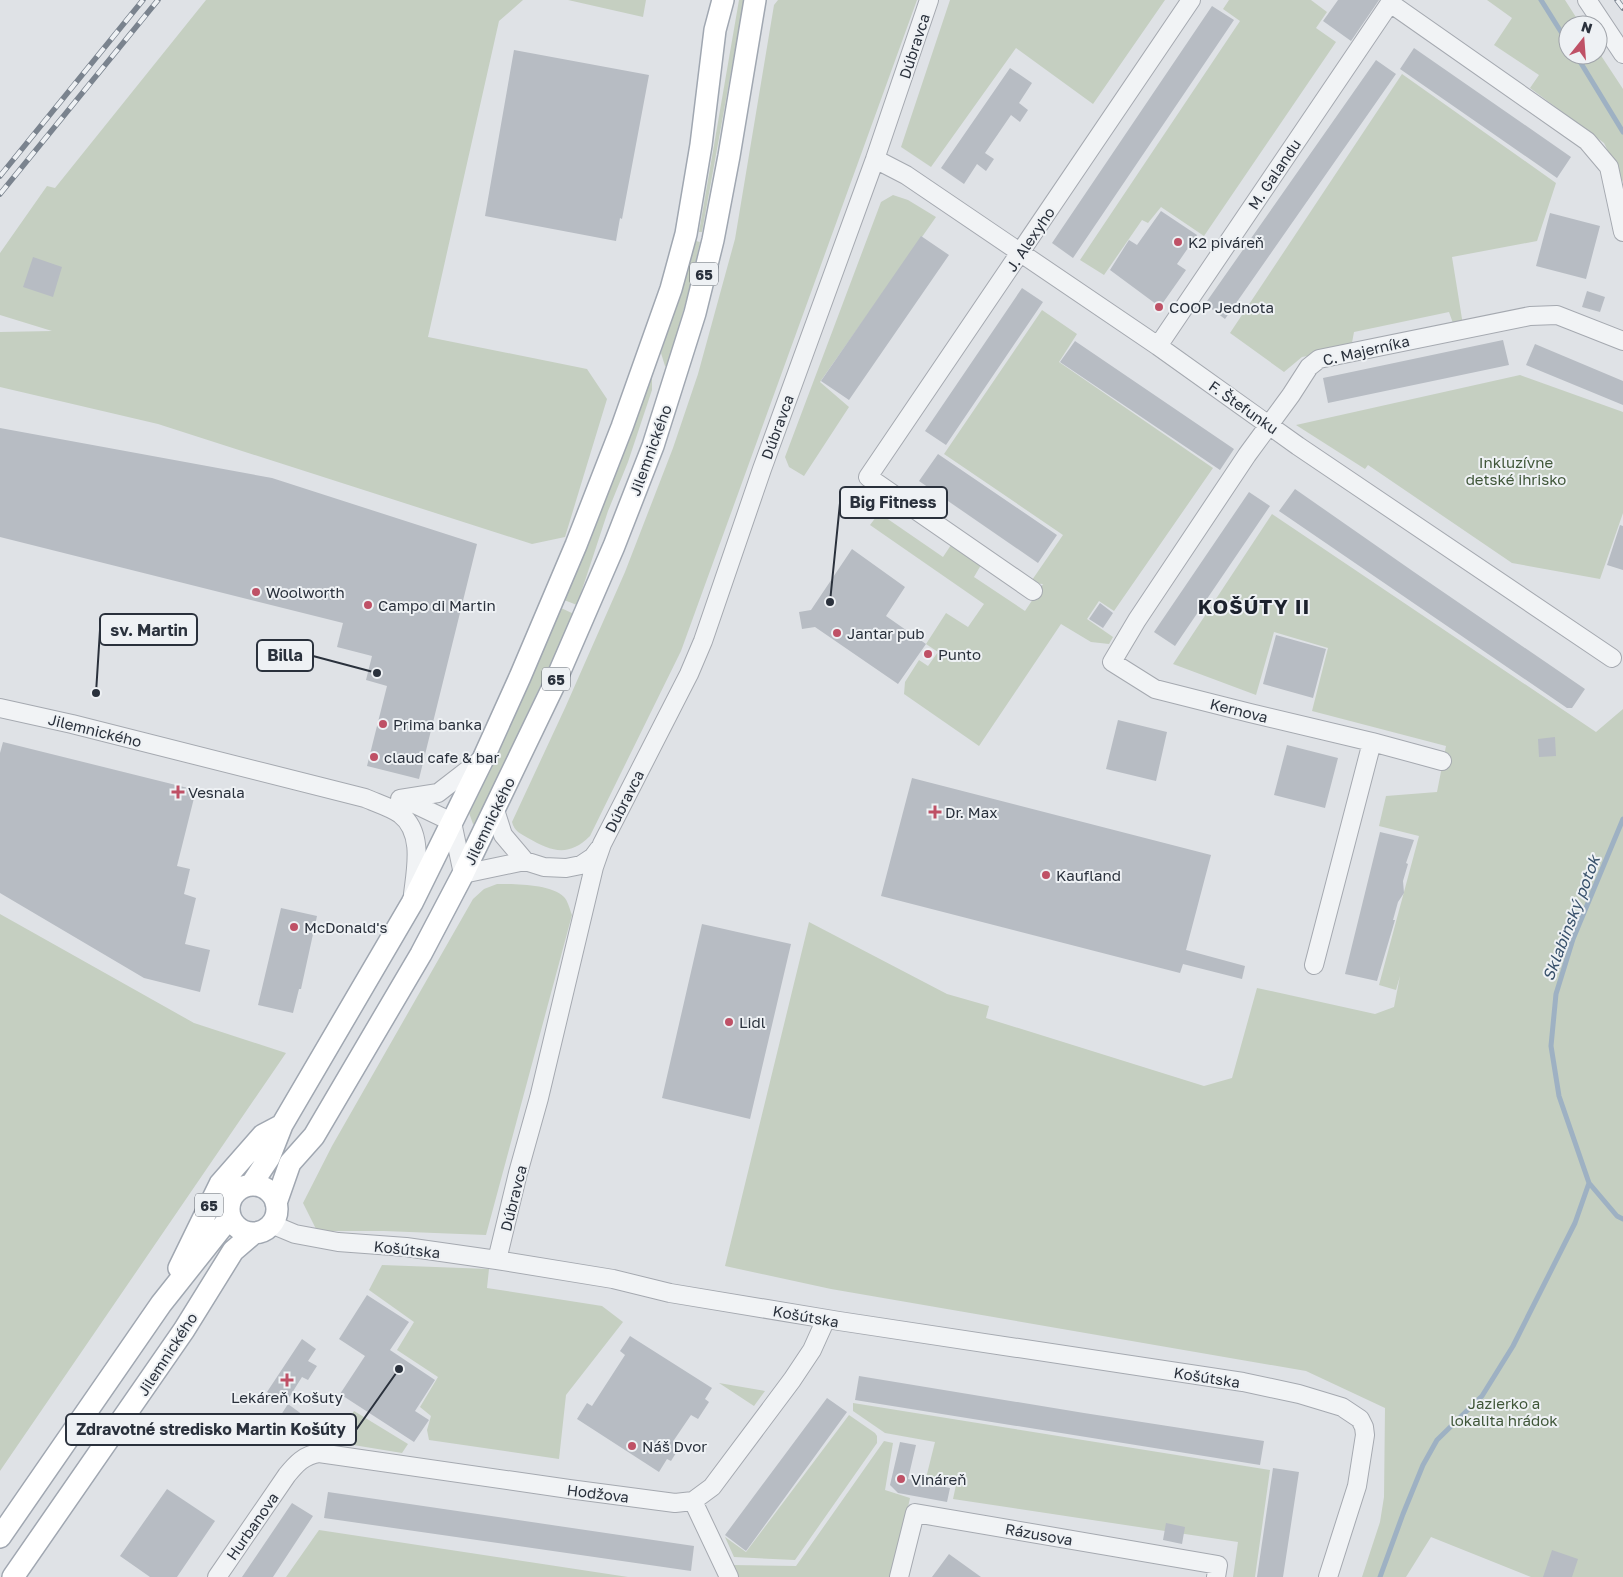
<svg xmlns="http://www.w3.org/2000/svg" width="1623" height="1577" viewBox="0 0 1623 1577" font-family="'Golos Text',sans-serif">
	<rect width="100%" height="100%" fill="#dfe2e6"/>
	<!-- green -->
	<path fill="#c5cfc1" d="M 206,0 L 523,0 L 499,21 L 428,337 L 587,369 L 607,399 L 565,537 L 532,544 L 158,424 L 0,387 L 0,332 L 52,331 L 0,315 L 0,253 L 47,186 L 55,188 Z
		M 568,0 L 646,0 L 643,17 Z
		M 739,0 L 744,0 L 702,232 L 699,232 Z
		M 778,0 L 917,0 L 681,651 L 590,836 C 569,857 552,852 528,838 C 521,834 514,831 512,822 L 565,708 L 625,572 L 673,448 L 698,374 L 735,239 L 774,5 Z
		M 950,0 L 1165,0 L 1093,104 L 1016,48 L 931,167 L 901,147 Z
		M 1229,0 L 1311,0 L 1327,12 L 1316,28 L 1336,42 L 1204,236 L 1161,207 L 1148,223 L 1142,220 L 1104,275 L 1080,260 L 1240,21 L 1223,9 Z
		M 1487,0 L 1565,0 L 1581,25 L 1568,25 L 1568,55 L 1598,55 L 1598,51 L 1623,89 L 1623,182 L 1604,143 L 1530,88 L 1539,75 L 1494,45 L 1512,18 Z
		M 1402,74 L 1556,183 L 1537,241 L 1452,257 L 1463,325 L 1454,326 L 1449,312 L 1354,332 L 1351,348 L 1302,357 L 1284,372 L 1230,333 Z
		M 893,195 L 908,200 L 936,217 L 820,382 L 849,407 L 804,476 L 789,467 L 785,457 L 881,202 Z
		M 696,241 L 700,242 L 689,291 L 667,367 L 665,366 L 661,353 Z
		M 1042,310 L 1077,334 L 1059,362 L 1213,468 L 1114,611 L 1099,601 L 1087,619 L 1113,637 L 1109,644 L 1091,642 L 1061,624 L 979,746 L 904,694 L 905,682 L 919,660 L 928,666 L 938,652 L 926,644 L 946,613 L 968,627 L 984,604 L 870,525 L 879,513 L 943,557 L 951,545 L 981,565 L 974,577 L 1025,611 L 1043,584 L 1030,583 L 1063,535 L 944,454 Z
		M 652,375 L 652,390 L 628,462 L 608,511 L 577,605 L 564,600 L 611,484 Z
		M 1520,375 L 1623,412 L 1623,513 L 1600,579 L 1512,563 L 1368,465 L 1365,469 L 1296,425 Z
		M 1272,514 L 1596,732 L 1623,709 L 1623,1577 L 1531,1577 L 1431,1537 L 1406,1577 L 1362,1577 L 1380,1522 L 1384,1497 L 1385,1408 L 1306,1371 L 831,1289 L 725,1266 L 809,922 L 947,994 L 989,1006 L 986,1018 L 1204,1086 L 1232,1078 L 1257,988 L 1375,1014 L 1394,1007 L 1400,976 L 1396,990 L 1379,985 L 1419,836 L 1379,826 L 1386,796 L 1437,792 L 1446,746 L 1312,711 L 1328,648 L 1274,632 L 1256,695 L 1173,664 Z
		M 561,608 L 574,614 L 475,825 L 473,824 L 468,810 L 522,699 Z
		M 497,884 C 514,884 551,884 564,897 C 568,901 570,910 572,915 L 486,1235 L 384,1231 L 317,1231 L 303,1203 L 332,1146 L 473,899 L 484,889 Z
		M 0,914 L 194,1023 L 286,1053 L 0,1471 Z
		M 382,1265 L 489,1269 L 487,1288 L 602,1306 L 623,1322 L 566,1395 L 559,1459 L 429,1440 L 427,1430 L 431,1416 L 420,1407 L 438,1377 L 397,1350 L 414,1322 L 369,1290 Z
		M 719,1383 L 765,1391 L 754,1406 Z
		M 853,1403 L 1270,1470 L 1255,1577 L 1233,1577 L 1238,1542 L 953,1499 L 956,1485 L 925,1482 L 935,1442 L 885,1433 L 853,1411 Z
		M 354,1411 L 408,1444 L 402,1453 L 335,1442 Z
		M 849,1415 L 875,1433 L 877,1436 L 877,1443 L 795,1560 L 734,1557 L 725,1537 L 746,1552 Z
		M 884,1441 L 893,1443 L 885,1490 L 910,1498 L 893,1577 L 738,1577 L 732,1565 L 796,1566 Z
		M 319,1530 L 628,1577 L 286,1577 Z"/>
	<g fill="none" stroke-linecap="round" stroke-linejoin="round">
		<!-- stream -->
		<path stroke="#9eb1c3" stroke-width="5" d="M 1541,0 L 1568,43
			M 1576,55 L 1623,132
			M 1623,819 L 1573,939 L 1556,994 L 1551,1046 L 1559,1096 L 1589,1183 L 1617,1216 L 1623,1219
			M 1380,1577 L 1403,1514 L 1423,1465 L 1437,1440 L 1482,1396 L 1513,1346 L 1575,1223 L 1589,1183"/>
	</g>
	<!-- building -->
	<path fill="#b7bcc3" d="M 1338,0 L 1379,0 L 1351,41 L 1323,21 Z
		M 1212,6 L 1234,20 L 1073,258 L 1052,243 Z
		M 1414,48 L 1571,157 L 1557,178 L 1400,69 Z
		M 514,50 L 649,75 L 622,219 L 620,218 L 616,241 L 485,216 Z
		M 1376,60 L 1396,74 L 1225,319 L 1205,304 Z
		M 1010,68 L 1032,83 L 1019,103 L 1028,110 L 1020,122 L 1011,115 L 985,153 L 994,159 L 986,171 L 977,164 L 964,184 L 941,168 Z
		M 1161,211 L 1197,235 L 1177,264 L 1186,270 L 1160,307 L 1110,270 L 1129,240 L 1137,245 Z
		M 1550,213 L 1600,226 L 1586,279 L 1536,266 Z
		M 921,236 L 949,255 L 849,400 L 821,381 Z
		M 33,257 L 62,267 L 53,297 L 23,287 Z
		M 1022,288 L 1043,302 L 946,445 L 925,431 Z
		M 1587,291 L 1605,297 L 1600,312 L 1582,307 Z
		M 1503,340 L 1509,365 L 1328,403 L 1323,378 Z
		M 1075,341 L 1234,449 L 1220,470 L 1060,362 Z
		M 1535,344 L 1623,381 L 1623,405 L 1526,365 Z
		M 0,428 L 272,478 L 477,544 L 419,779 L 367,766 L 387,686 L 366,680 L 372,656 L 337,647 L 343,623 L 0,537 Z
		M 938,454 L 1057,535 L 1038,563 L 919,481 Z
		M 1295,489 L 1414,572 L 1585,689 L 1572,708 L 1567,708 L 1279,511 Z
		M 1249,492 L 1270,506 L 1175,646 L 1154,632 Z
		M 1620,525 L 1623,526 L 1623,570 L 1607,565 Z
		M 852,549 L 905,587 L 886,616 L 926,644 L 898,684 L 815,627 L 802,629 L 799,612 L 811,610 Z
		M 1100,603 L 1113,613 L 1103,628 L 1089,619 Z
		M 1276,635 L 1326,649 L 1313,698 L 1263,684 Z
		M 1118,720 L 1167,732 L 1156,781 L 1106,769 Z
		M 1555,737 L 1556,756 L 1539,757 L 1538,739 Z
		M 3,742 L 196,790 L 177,866 L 190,869 L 184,894 L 196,898 L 185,944 L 210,950 L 200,992 L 144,978 L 0,893 L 0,753 Z
		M 1287,745 L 1338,758 L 1325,808 L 1274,795 Z
		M 912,778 L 1211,855 L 1186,950 L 1245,966 L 1242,979 L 1183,964 L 1180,973 L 881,896 Z
		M 1380,832 L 1414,840 L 1406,863 L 1408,864 L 1403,881 L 1404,893 L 1398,902 L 1393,920 L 1395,920 L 1377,981 L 1345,974 Z
		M 281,908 L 317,916 L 301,989 L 299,989 L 293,1013 L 258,1005 Z
		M 702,924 L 791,944 L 750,1119 L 662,1098 Z
		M 367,1295 L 409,1322 L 390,1350 L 435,1380 L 415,1411 L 429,1420 L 414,1442 L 340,1394 L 365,1356 L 339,1339 Z
		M 630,1336 L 712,1388 L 705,1399 L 709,1402 L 698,1419 L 691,1415 L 674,1440 L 681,1445 L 671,1461 L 667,1459 L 659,1472 L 577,1419 L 587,1403 L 592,1406 L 625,1355 L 620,1351 Z
		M 302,1339 L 316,1349 L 308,1361 L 317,1366 L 308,1380 L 302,1377 L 285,1404 L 267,1392 Z
		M 859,1376 L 1084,1413 L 1264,1441 L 1260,1465 L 855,1400 Z
		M 827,1398 L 847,1412 L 746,1551 L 725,1535 Z
		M 288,1404 L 303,1415 L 294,1428 L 279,1418 Z
		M 900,1442 L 916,1445 L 908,1479 L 950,1488 L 947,1502 L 898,1493 L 890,1485 Z
		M 1273,1468 L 1299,1472 L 1283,1577 L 1257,1577 Z
		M 167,1489 L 215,1521 L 177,1577 L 150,1577 L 120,1556 Z
		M 328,1492 L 694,1546 L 691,1571 L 324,1518 Z
		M 292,1503 L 313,1516 L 273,1577 L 242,1577 Z
		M 1166,1523 L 1185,1527 L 1182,1544 L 1163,1540 Z
		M 1552,1550 L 1578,1559 L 1572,1577 L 1543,1577 Z
		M 949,1554 L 981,1577 L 932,1577 Z"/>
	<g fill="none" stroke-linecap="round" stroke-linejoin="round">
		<!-- minor casing -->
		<g stroke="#a5a9b0" stroke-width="20">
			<path id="minor" d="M 1587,0 L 1623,54
				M 1390,3 L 1587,141 L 1609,167 L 1623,232
				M 875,159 L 906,175 L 1158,346 L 1298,446 L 1612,658
				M 1158,346 L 1392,0
				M 1033,591 L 868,477 L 1191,0
				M 0,708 L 72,724 L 365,798 C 376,803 390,807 400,814 C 424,832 416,869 413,894
				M 1442,761 L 1372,742 L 1250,713 L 1155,689 L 1112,662 L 1137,620 L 1247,455 L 1291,395 L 1309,367 L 1319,359 L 1530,316 L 1557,315 L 1623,341
				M 400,799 L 438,793 L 482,759
				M 404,799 L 452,822 L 463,874 L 525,861 L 544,867 L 566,868 L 581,865 L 593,857 L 599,849
				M 495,810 L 503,835 L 525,861
				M 1314,965 L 1372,742
				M 271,1224 L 295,1234 L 338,1242 L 406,1247 L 497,1260 L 613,1279 L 670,1293 L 839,1321 L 1243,1382 L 1299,1394 L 1342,1407 L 1360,1419 L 1364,1427 L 1365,1435 L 1357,1486 L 1328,1577
				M 497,1260 L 518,1173 L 539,1098 L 594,867 L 602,844 L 689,674 L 703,641 L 762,469 L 875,159 L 929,0
				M 693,1501 L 729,1577
				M 217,1577 L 287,1475 C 296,1464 304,1455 319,1453 L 569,1489 L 675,1503 L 693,1501 L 712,1487 L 792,1380 L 812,1350 L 826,1319
				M 899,1577 L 915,1513 L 1218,1565 L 1216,1577"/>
		</g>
		<!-- major casing -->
		<g stroke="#a0a7b1" stroke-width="24">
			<path id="major" d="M 251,1185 L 269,1158 L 282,1125 L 412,903 L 483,759 L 520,677 L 576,545 L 622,427 L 671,289 L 686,234 L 701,145 L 715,30 L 723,0
				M229 1209a24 24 0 1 1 48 0a24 24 0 1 1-48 0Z
				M 276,1203 L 290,1163 L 314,1136 L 421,954 L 463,874 L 553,687 L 614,546 L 653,446 L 695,313 L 713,240 L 729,156 L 755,0
				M 179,1268 L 220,1184 L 263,1135 L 282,1125
				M 0,1537 L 161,1304 L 230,1217
				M 13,1577 L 184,1330 L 233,1251 L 254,1233"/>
		</g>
		<!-- minor -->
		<use href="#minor" stroke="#f1f3f5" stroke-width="18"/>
		<!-- major -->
		<use href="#major" stroke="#fff" stroke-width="21"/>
		<!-- rail casing -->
		<g stroke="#7a838e" stroke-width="5.5">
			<path id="rail" d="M 1617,0 L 1623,8
				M 0,176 L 143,0
				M 0,194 L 158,0"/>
		</g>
		<!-- rail -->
		<use href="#rail" stroke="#eef1f4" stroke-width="4" stroke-dasharray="11" stroke-linecap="butt"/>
	</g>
	<!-- markers -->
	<g fill="#bf5166" stroke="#eef1f4" stroke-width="2">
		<circle cx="1178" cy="242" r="5"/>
		<circle cx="1159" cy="307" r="5"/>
		<circle cx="256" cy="592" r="5"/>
		<circle cx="368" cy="605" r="5"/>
		<circle cx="837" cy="633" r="5"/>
		<circle cx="928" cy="654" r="5"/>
		<circle cx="383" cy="724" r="5"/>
		<circle cx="374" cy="757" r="5"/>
		<path d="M175.5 784.5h5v5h5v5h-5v5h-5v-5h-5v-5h5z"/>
		<path d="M932.5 804.5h5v5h5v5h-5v5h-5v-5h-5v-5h5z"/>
		<circle cx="1046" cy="875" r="5"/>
		<circle cx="294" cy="927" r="5"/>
		<circle cx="729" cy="1022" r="5"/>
		<path d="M284.5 1372.5h5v5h5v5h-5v5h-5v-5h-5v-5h5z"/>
		<circle cx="632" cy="1446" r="5"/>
		<circle cx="901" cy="1479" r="5"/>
	</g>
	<g text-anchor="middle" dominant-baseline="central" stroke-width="4" stroke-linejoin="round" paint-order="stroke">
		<!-- shield labels -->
		<g fill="#eef1f4" stroke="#656b73" stroke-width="1">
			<rect x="690" y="262.5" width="28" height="23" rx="4"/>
			<rect x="542" y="667.5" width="28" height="23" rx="4"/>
			<rect x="195" y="1193.5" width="28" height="23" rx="4"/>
		</g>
		<g font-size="14" font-weight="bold" fill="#2a313c">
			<text x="704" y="274">65</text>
			<text x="556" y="679">65</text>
			<text x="209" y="1205">65</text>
		</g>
		<!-- street labels -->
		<g font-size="15" fill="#2a313c" stroke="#eef1f4">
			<text transform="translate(914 46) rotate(-72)">Dúbravca</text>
			<text transform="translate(1274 174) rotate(-56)">M. Galandu</text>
			<text transform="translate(1030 239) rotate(-56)">J. Alexyho</text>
			<text transform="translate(1366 350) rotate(-13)">C. Majerníka</text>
			<text transform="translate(1244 407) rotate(35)">F. Štefunku</text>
			<text transform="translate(777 427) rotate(-70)">Dúbravca</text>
			<text transform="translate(650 450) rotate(-70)">Jilemnického</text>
			<text transform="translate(1239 710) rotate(14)">Kernova</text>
			<text transform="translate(95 730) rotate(14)">Jilemnického</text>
			<text transform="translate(624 801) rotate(-63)">Dúbravca</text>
			<text transform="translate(489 821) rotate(-64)">Jilemnického</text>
			<text transform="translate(513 1198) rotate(-76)">Dúbravca</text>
			<text transform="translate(407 1249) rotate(6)">Košútska</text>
			<text transform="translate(806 1316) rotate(10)">Košútska</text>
			<text transform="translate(167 1354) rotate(-57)">Jilemnického</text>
			<text transform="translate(1207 1377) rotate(9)">Košútska</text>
			<text transform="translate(598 1493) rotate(7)">Hodžova</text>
			<text transform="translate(252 1526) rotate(-55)">Hurbanova</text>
			<text transform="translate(1039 1534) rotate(10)">Rázusova</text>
		</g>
		<!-- poi labels -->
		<g font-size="15" fill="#2a313c" stroke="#eef1f4" text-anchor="start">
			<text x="1188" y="242">K2 piváreň</text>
			<text x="1169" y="307">COOP Jednota</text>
			<text x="266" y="592">Woolworth</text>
			<text x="378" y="605">Campo di Martin</text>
			<text x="847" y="633">Jantar pub</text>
			<text x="938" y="654">Punto</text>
			<text x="393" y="724">Prima banka</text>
			<text x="384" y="757">claud cafe &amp; bar</text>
			<text x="188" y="792">Vesnala</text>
			<text x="945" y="812">Dr. Max</text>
			<text x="1056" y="875">Kaufland</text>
			<text x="304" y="927">McDonald's</text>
			<text x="739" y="1022">Lidl</text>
			<text x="287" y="1397" text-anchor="middle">Lekáreň Košuty</text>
			<text x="642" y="1446">Náš Dvor</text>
			<text x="911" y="1479">Vináreň</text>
		</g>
		<!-- park labels -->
		<g font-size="15" fill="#3f5638" stroke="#eef1f4">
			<text x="1516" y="462">Inkluzívne<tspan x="1516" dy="17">detské ihrisko</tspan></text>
			<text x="1504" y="1403">Jazierko a<tspan x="1504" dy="17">lokalita hrádok</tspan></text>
		</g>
		<!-- water labels -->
		<g font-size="16" font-style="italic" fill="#38516b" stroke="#eef1f4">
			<text transform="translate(1571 918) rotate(-69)">Sklabinský potok</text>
		</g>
		<!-- district labels -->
		<g font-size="20" font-weight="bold" letter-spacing="1" fill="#1c222d" stroke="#eef1f4">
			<text x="1254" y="606">KOŠÚTY II</text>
		</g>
	</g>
	<!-- callouts -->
	<path fill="none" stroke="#2a313c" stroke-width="2" d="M830 602L840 503M96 693L100 630M377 673L313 656M399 1369L356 1430"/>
	<g fill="#2a313c" stroke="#eef1f4" stroke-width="2">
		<circle cx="830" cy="602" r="5"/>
		<circle cx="96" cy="693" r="5"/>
		<circle cx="377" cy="673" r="5"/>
		<circle cx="399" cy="1369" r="5"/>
	</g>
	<g fill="#eef1f4" stroke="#2a313c" stroke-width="2">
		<rect x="840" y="487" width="107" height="31" rx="5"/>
		<rect x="100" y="614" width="97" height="31" rx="5"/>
		<rect x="257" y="640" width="56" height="31" rx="5"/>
		<rect x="66" y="1414" width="290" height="31" rx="5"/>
	</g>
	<g font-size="16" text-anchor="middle" font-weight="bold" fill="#2a313c">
		<text x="893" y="508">Big Fitness</text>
		<text x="149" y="636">sv. Martin</text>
		<text x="285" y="661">Billa</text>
		<text x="211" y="1435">Zdravotné stredisko Martin Košúty</text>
	</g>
	<!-- north arrow -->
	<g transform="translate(1583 40) rotate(17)"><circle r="24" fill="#eef1f4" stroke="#a0a4aa"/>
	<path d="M0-4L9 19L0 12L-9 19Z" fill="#bf5166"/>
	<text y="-8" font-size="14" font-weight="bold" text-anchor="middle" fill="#2a313c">N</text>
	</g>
</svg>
